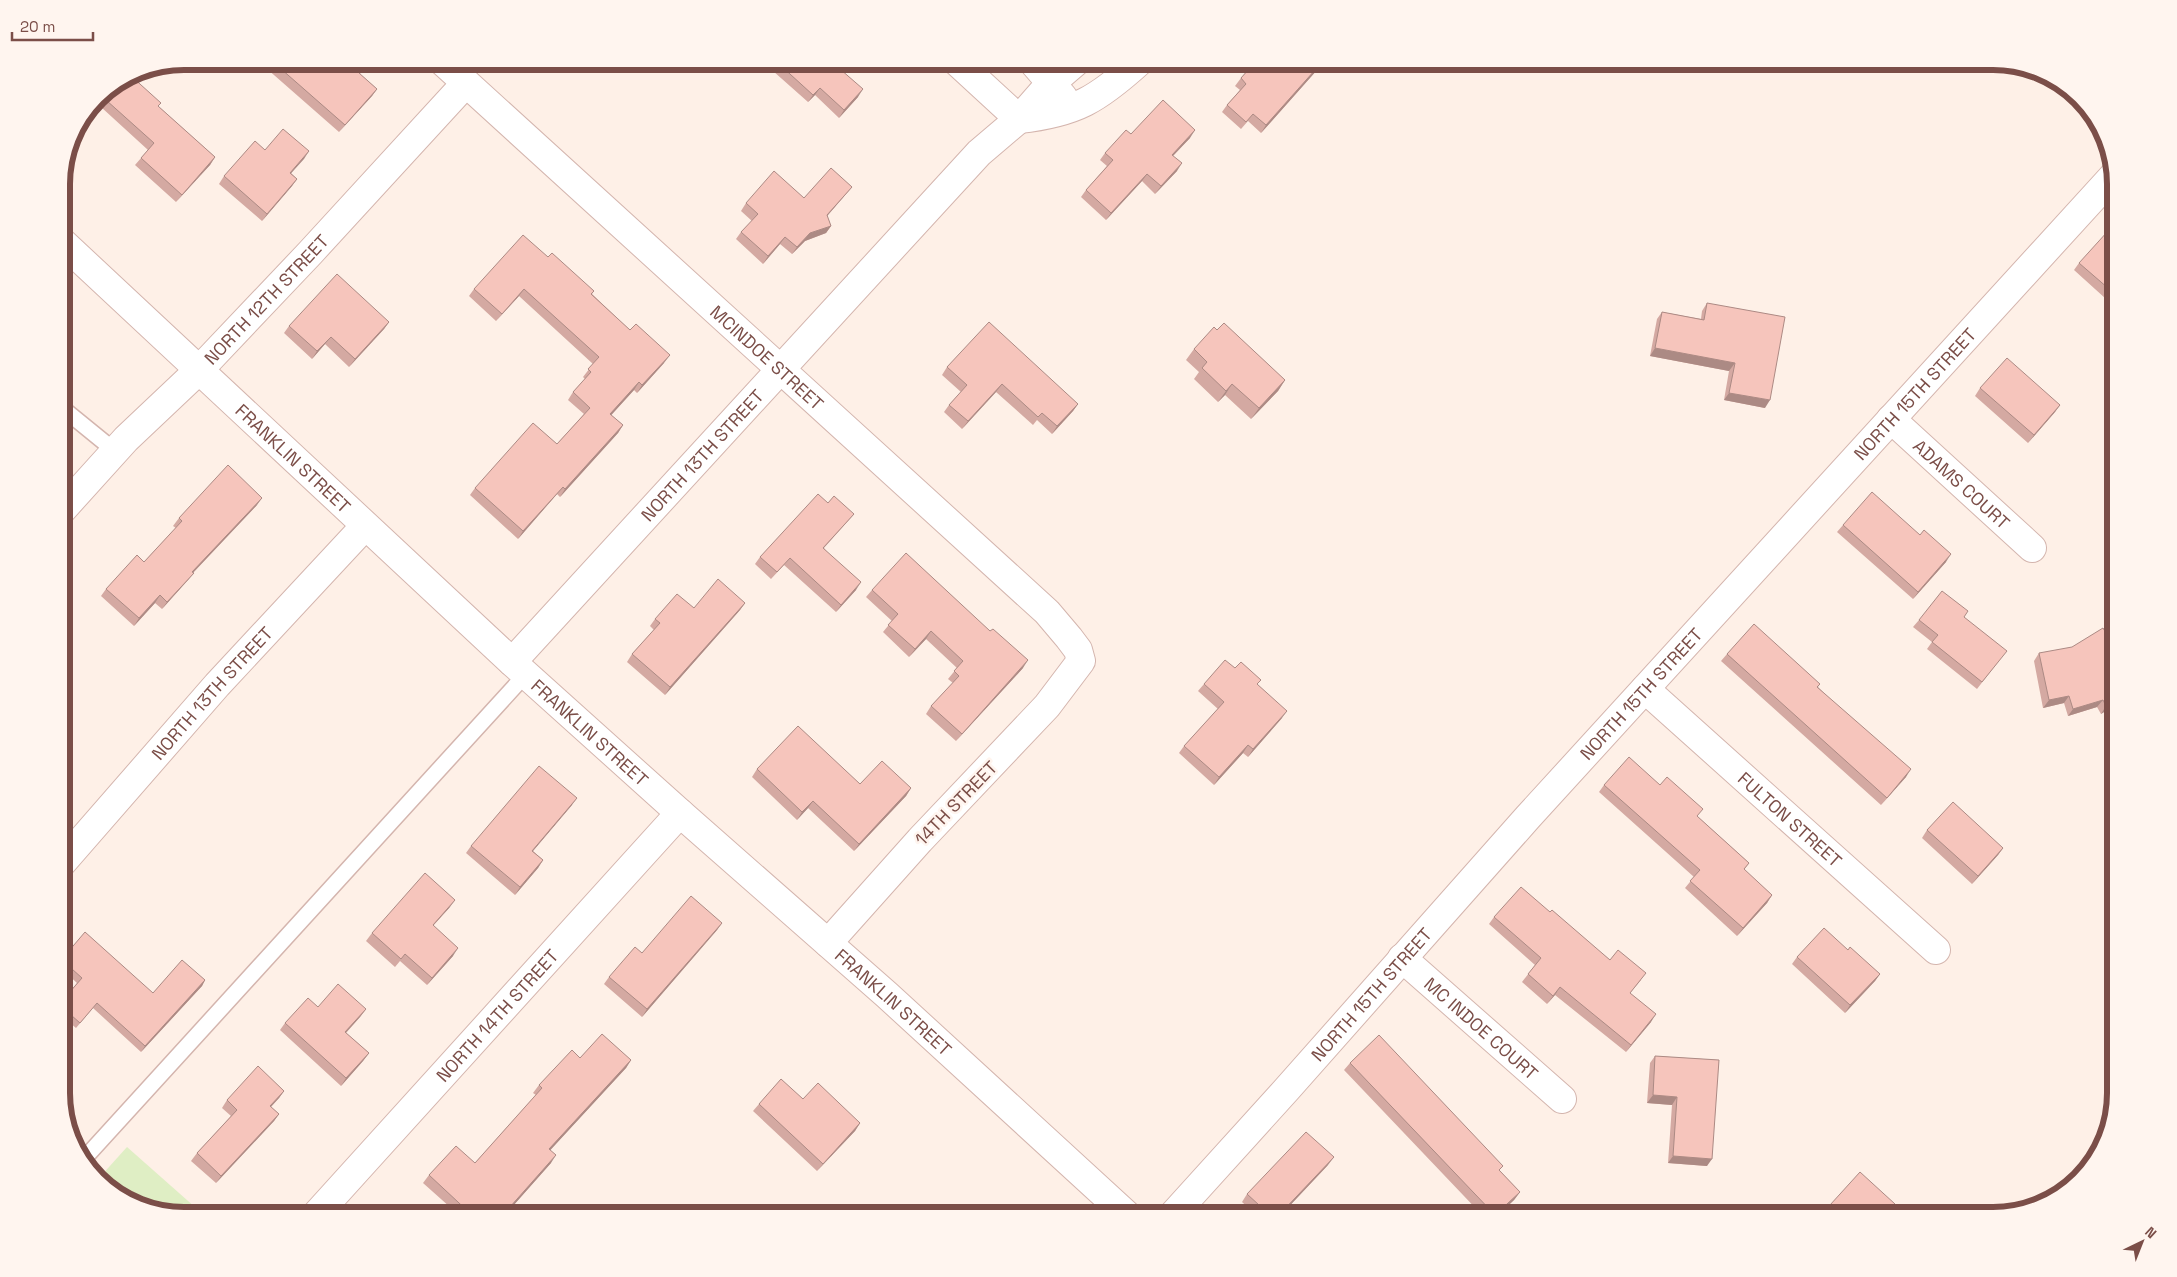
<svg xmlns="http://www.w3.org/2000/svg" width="2177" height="1277" viewBox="0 0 2177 1277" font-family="'Space Grotesk',sans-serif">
	<rect width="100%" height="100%" fill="#fef0e7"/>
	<!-- green -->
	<path fill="#dfeec4" d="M 127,1147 L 205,1216 L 184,1216 L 123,1199 L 100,1177 Z"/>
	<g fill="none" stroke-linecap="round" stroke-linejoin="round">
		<!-- service casing -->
		<g stroke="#d4b5ae" stroke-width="18">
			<path id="service" d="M 61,407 L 115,451
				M 83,1160 L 526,674"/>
		</g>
		<!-- minor casing -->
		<g stroke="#d4b5ae" stroke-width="30">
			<g id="minor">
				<path id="s1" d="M 442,61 L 1047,612 L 1069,638 L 1078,650 L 1081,661 L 1047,706 L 920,840 L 828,943"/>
				<path d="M 956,61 L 1019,119 C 1076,113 1098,99 1140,61"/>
				<path d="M 1032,61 L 1063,97"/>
				<path id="s2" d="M 1891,419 L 2032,548"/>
				<path id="s3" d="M 61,511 L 126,439 L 199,370 L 310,253 L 466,83"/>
				<path id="s4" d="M 512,662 L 979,153 L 1019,119 L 1048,86 L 1077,61"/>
				<path id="s5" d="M 1645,689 L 1936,950"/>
				<path id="s6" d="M 61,864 L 217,685 L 365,526"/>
				<path id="s7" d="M 1402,958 L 1562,1099"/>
				<path id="s8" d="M 315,1216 L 680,813"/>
				<path id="s9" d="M 1172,1216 L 1287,1089 L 1528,817 L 2115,174"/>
			</g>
		</g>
		<!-- tertiary casing -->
		<g stroke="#d4b5ae" stroke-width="30">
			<g id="tertiary">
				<path id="s10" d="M 61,241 L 512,662 L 680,813 L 887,995 L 1128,1216"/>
			</g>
		</g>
		<!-- service -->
		<use href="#service" stroke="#fff" stroke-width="15"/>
		<!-- minor -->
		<use href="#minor" stroke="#fff" stroke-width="28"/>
		<!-- tertiary -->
		<use href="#tertiary" stroke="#fff" stroke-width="28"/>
	</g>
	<!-- wall -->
	<path fill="#d4a9a2" d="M 258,61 L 369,61 L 360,74 L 377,89 L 372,96 L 339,132 Z
		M 1256,61 L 1325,61 L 1261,133 L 1248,121 L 1241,129 L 1222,112 L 1227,105 L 1240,90 L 1235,86 L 1241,78 Z
		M 779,64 L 841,70 L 858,97 L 839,118 L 815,95 L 808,102 L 773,71 Z
		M 97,97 L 159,107 L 215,157 L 210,165 L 176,202 L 135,165 L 148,150 L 101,107 L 97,111 L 91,106 Z
		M 1131,134 L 1190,138 L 1173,156 L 1177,171 L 1155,194 L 1142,181 L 1106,220 L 1081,197 L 1086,190 L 1107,166 L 1100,160 L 1105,153 Z
		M 265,150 L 309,151 L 291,173 L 297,179 L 292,186 L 262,221 L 219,184 L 224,176 Z
		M 852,187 L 846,194 L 827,216 L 831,226 L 826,233 L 805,241 L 792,254 L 780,244 L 763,264 L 736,239 L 741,232 L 752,221 L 741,211 L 746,203 L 804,198 Z
		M 2116,237 L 2116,308 L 2074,270 L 2079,263 Z
		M 548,257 L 594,291 L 592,294 L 664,363 L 637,393 L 634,390 L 611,415 L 623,425 L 618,433 L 560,497 L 557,494 L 518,539 L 470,495 L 475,488 L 557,444 L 584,414 L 568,400 L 573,392 L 585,379 L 583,377 L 593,364 L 519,296 L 496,321 L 469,296 L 474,289 Z
		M 1707,303 L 1765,408 L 1724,400 L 1729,371 L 1650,356 L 1657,319 L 1662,312 L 1701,319 L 1702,311 Z
		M 389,322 L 384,329 L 349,367 L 325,344 L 312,359 L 284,333 L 289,326 Z
		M 1217,330 L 1285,380 L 1278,391 L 1251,419 L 1225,395 L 1218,402 L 1194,379 L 1199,372 L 1186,360 L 1194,349 Z
		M 947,367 L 1078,404 L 1073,411 L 1052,434 L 1037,420 L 1033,425 L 996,392 L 962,429 L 944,412 L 949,405 L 961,392 L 942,375 Z
		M 1980,388 L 2060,405 L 2055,412 L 2028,443 L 1975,396 Z
		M 2116,497 L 2116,505 L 2112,502 Z
		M 828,503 L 854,514 L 848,521 L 824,548 L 856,590 L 836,612 L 784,565 L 771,579 L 755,564 L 760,557 Z
		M 257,505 L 193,573 L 188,580 L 162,609 L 155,603 L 134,626 L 101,596 L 106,589 L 144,562 L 176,528 L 173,526 L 179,518 Z
		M 1843,525 L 1920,535 L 1946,562 L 1913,599 L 1837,532 Z
		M 872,590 L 1023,668 L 956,741 L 926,714 L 931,706 L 953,683 L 948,679 L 957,668 L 926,639 L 909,657 L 883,632 L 892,621 L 866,597 Z
		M 745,603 L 740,610 L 665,695 L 627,662 L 632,654 L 654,630 L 650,626 L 655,619 Z
		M 1964,617 L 2001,658 L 1977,689 L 1927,649 L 1932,642 L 1913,627 L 1919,620 Z
		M 2039,653 L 2116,704 L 2101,714 L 2097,707 L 2068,716 L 2064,703 L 2043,708 L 2034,661 Z
		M 1727,654 L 1820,684 L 1818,687 L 1906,777 L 1881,805 L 1721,661 Z
		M 1235,668 L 1258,685 L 1282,718 L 1248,757 L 1243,753 L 1214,785 L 1179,753 L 1184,746 L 1218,709 L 1198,691 L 1204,684 Z
		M 757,769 L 860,784 L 911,788 L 906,796 L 854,851 L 808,808 L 797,820 L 752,777 Z
		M 1604,785 L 1660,785 L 1698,817 L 1749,863 L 1744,870 L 1772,895 L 1767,903 L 1737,936 L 1685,888 L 1694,877 L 1599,792 Z
		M 572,805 L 533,851 L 543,860 L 538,868 L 515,895 L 466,853 L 471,846 Z
		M 1927,830 L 2003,848 L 1998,855 L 1972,884 L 1922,838 Z
		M 450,907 L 433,926 L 453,956 L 427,985 L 400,961 L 395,967 L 366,941 L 372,933 Z
		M 1550,912 L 1610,960 L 1641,980 L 1630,993 L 1651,1022 L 1626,1052 L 1555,995 L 1547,1004 L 1522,982 L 1535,965 L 1489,924 L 1494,917 Z
		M 722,923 L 717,930 L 642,1017 L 604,984 L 609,977 L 642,953 Z
		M 1848,950 L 1880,974 L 1875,981 L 1845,1013 L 1792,964 L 1797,957 Z
		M 62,959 L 153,993 L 205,980 L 202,986 L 141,1052 L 93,1008 L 76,1028 L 62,1016 L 62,1001 L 77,983 L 62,969 Z
		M 318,1007 L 366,1009 L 360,1017 L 346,1033 L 369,1053 L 363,1061 L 341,1086 L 280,1030 L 285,1023 Z
		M 1655,1056 L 1719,1060 L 1707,1166 L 1668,1163 L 1672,1105 L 1647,1103 L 1650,1063 Z
		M 580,1058 L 631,1060 L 626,1068 L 550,1150 L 551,1163 L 504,1216 L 460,1216 L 423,1183 L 429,1175 L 475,1163 L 536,1095 L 533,1093 L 539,1085 Z
		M 1350,1063 L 1500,1171 L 1520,1192 L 1514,1200 L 1497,1216 L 1483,1216 L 1344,1070 Z
		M 284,1091 L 279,1098 L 271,1107 L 279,1114 L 274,1121 L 216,1183 L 191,1161 L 197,1153 L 231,1116 L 222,1108 L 227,1100 Z
		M 803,1099 L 860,1123 L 855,1131 L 817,1171 L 753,1111 L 759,1104 Z
		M 1328,1165 L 1280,1216 L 1257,1216 L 1242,1202 L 1247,1194 Z"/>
	<!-- shaded-wall -->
	<path fill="#ac8a84" d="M 1323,61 L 1325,61 L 1261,133 L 1266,125 Z
		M 820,88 L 815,95 L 808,102 L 813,95 Z
		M 377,89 L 372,96 L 339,132 L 345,125 Z
		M 863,89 L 858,97 L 839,118 L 844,110 Z
		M 1195,130 L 1190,138 L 1167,162 L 1172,155 Z
		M 309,151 L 304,159 L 285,180 L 290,173 Z
		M 215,157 L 210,165 L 176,202 L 182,195 Z
		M 1182,163 L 1177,171 L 1155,194 L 1161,186 Z
		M 1147,174 L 1142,181 L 1106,220 L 1111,213 Z
		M 297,179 L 292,186 L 262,221 L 267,214 Z
		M 852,187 L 822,222 L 827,215 Z
		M 831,226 L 826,233 L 805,241 L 792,254 L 797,247 L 810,233 Z
		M 785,237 L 780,244 L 763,264 L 768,256 Z
		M 524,289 L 519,296 L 496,321 L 502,314 Z
		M 389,322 L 384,329 L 349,367 L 355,359 Z
		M 71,329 L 62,343 L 62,341 Z
		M 331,337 L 325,344 L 312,359 L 317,351 Z
		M 1655,348 L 1735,363 L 1729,371 L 1650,356 Z
		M 670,355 L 664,363 L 637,393 L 642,385 Z
		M 1285,380 L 1278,391 L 1251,419 L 1259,408 Z
		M 639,382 L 634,390 L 605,422 L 610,414 Z
		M 1002,384 L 996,392 L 962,429 L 968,421 Z
		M 1232,384 L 1225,395 L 1218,402 L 1226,391 Z
		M 1729,393 L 1770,400 L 1765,408 L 1724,400 Z
		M 1078,404 L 1073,411 L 1052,434 L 1057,426 Z
		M 2060,405 L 2055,412 L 2028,443 L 2034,435 Z
		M 623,425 L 618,433 L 560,497 L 565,489 Z
		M 563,487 L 557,494 L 518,539 L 523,531 Z
		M 262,498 L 257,505 L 187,579 L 192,572 Z
		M 1951,554 L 1946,562 L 1913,599 L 1918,592 Z
		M 194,573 L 188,580 L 162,609 L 167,602 Z
		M 861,582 L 856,590 L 836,612 L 841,605 Z
		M 160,595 L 155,603 L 134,626 L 139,618 Z
		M 745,603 L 740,610 L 665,695 L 670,687 Z
		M 931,631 L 926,639 L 909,657 L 915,649 Z
		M 1028,660 L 1023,668 L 956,741 L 962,734 Z
		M 2069,696 L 2064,703 L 2043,708 L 2049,700 Z
		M 2103,700 L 2097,707 L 2068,716 L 2073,709 Z
		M 2116,700 L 2116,704 L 2101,714 L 2106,706 Z
		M 1287,711 L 1282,718 L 1248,757 L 1253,749 Z
		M 1248,745 L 1243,753 L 1214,785 L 1219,777 Z
		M 1911,769 L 1906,777 L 1881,805 L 1887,798 Z
		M 911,788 L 906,796 L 854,851 L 859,844 Z
		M 577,798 L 572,805 L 527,858 L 532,851 Z
		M 813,801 L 808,808 L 797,820 L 802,812 Z
		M 2003,848 L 1998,855 L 1972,884 L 1978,876 Z
		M 543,860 L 538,868 L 515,895 L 520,887 Z
		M 1772,895 L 1767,903 L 1737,936 L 1743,928 Z
		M 455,900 L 450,907 L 427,932 L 433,925 Z
		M 722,923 L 717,930 L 642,1017 L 647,1009 Z
		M 458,948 L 453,956 L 427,985 L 432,978 Z
		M 1880,974 L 1875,981 L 1845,1013 L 1850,1005 Z
		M 205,980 L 202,986 L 141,1052 L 145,1046 Z
		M 1560,987 L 1555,995 L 1547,1004 L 1553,996 Z
		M 366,1009 L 360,1017 L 340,1039 L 345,1032 Z
		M 1656,1014 L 1651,1022 L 1626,1052 L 1631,1045 Z
		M 369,1053 L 363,1061 L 341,1086 L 346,1078 Z
		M 631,1060 L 626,1068 L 544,1157 L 549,1149 Z
		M 284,1091 L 279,1098 L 265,1113 L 270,1106 Z
		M 1653,1095 L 1677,1097 L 1672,1105 L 1647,1103 Z
		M 279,1114 L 274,1121 L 216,1183 L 221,1176 Z
		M 860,1123 L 855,1131 L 817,1171 L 823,1164 Z
		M 556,1155 L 551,1163 L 504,1216 L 502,1216 Z
		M 1673,1156 L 1712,1159 L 1707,1166 L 1668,1163 Z
		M 1334,1157 L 1328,1165 L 1280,1216 L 1278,1216 Z
		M 1520,1192 L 1514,1200 L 1497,1216 L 1495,1216 Z
		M 1895,1204 L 1886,1216 L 1884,1216 Z"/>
	<!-- building -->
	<path fill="#f6c5bc" stroke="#ac8a84" d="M 272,61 L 369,61 L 359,73 L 377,89 L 345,125 Z
		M 781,61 L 847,61 L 840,69 L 863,89 L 844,110 L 820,88 L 813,95 L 779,64 Z
		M 1256,61 L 1323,61 L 1266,125 L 1253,114 L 1246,122 L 1227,105 L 1246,84 L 1241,78 Z
		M 130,75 L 161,103 L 158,106 L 215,157 L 182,195 L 141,158 L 154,143 L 106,100 L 102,104 L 96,98 L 97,97 Z
		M 1163,100 L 1195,130 L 1172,155 L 1182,163 L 1161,186 L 1147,174 L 1111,213 L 1086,190 L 1113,160 L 1105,153 L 1126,130 L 1131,134 Z
		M 283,129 L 309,151 L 290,173 L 297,179 L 267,214 L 224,176 L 255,141 L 265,150 Z
		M 831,168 L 852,187 L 827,215 L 831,226 L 810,233 L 797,247 L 785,237 L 768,256 L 741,232 L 758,214 L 746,203 L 774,171 L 804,198 Z
		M 2108,231 L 2116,237 L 2116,295 L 2079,263 Z
		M 523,235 L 548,257 L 552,253 L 594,291 L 591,294 L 630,330 L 636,324 L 670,355 L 642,385 L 639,382 L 610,414 L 623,425 L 565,489 L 563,487 L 523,531 L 475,488 L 533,423 L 557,444 L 590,408 L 573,392 L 591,372 L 588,369 L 599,357 L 524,289 L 502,314 L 474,289 Z
		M 337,274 L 389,322 L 355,359 L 331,337 L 317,351 L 289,326 Z
		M 1707,303 L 1785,317 L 1770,400 L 1729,393 L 1735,363 L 1655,348 L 1662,312 L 1704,320 Z
		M 62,321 L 71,329 L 62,341 Z
		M 989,322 L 1078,404 L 1057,426 L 1042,413 L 1038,417 L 1002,384 L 968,421 L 949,405 L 967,385 L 947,367 Z
		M 1224,323 L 1285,380 L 1259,408 L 1232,384 L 1226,391 L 1202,368 L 1207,362 L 1194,349 L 1214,327 L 1217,330 Z
		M 2007,358 L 2060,405 L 2034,435 L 1980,388 Z
		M 228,465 L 262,498 L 192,572 L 194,573 L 167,602 L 160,595 L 139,618 L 106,589 L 137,555 L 144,562 L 182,521 L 179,518 Z
		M 1872,492 L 1920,535 L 1924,530 L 1951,554 L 1918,592 L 1843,525 Z
		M 818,494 L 828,503 L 834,496 L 854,514 L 823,548 L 861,582 L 841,605 L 790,558 L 777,572 L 760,557 Z
		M 906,553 L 990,631 L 993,629 L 1028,660 L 962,734 L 931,706 L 959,676 L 954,671 L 963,661 L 931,631 L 915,649 L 888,625 L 898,614 L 872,590 Z
		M 718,579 L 745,603 L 670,687 L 632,654 L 660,623 L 655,619 L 677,594 L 694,608 Z
		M 1942,591 L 1968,611 L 1964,617 L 2007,651 L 1982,682 L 1932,642 L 1938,635 L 1919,620 Z
		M 1754,624 L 1820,684 L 1817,687 L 1911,769 L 1887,798 L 1727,654 Z
		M 2103,628 L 2116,650 L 2116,700 L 2106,706 L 2103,700 L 2073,709 L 2069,696 L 2049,700 L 2039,653 L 2072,647 Z
		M 1225,660 L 1235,668 L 1241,662 L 1261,680 L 1257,684 L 1287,711 L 1253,749 L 1248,745 L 1219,777 L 1184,746 L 1224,702 L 1204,684 Z
		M 798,726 L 860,784 L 882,761 L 911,788 L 859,844 L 813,801 L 802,812 L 757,769 Z
		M 1629,757 L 1660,785 L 1667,777 L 1703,809 L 1697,816 L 1749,863 L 1744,869 L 1772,895 L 1743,928 L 1690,881 L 1700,870 L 1604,785 Z
		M 539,766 L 577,798 L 532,851 L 543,860 L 520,887 L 471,846 Z
		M 1953,802 L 2003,848 L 1978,876 L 1927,830 Z
		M 425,873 L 455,900 L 433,925 L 458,948 L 432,978 L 405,954 L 401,959 L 372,933 Z
		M 1521,887 L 1550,912 L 1552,910 L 1610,960 L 1618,950 L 1646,973 L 1630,993 L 1656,1014 L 1631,1045 L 1560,987 L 1553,996 L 1528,974 L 1541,958 L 1494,917 Z
		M 691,896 L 722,923 L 647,1009 L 609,977 L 635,947 L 642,953 Z
		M 1824,928 L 1848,950 L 1850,947 L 1880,974 L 1850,1005 L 1797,957 Z
		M 85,932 L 153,993 L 182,960 L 205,980 L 145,1046 L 97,1003 L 80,1023 L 62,1007 L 62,1001 L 82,978 L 62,960 L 62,959 Z
		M 338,984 L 366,1009 L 345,1032 L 369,1053 L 346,1078 L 285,1023 L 308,998 L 318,1007 Z
		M 602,1034 L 631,1060 L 549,1149 L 556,1155 L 502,1216 L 473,1216 L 429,1175 L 456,1146 L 475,1163 L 542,1088 L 539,1085 L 572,1050 L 580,1058 Z
		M 1379,1035 L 1503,1166 L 1499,1170 L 1520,1192 L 1495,1215 L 1350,1063 Z
		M 1655,1056 L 1719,1060 L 1712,1159 L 1673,1156 L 1677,1097 L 1653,1095 Z
		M 258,1066 L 284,1091 L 270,1106 L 279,1114 L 221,1176 L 197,1153 L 237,1110 L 227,1100 Z
		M 781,1079 L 803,1099 L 818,1083 L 860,1123 L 823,1164 L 759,1104 Z
		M 1306,1132 L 1334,1157 L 1278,1216 L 1271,1216 L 1247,1194 Z
		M 1860,1172 L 1895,1204 L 1884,1216 L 1820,1216 Z
		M 1591,1210 L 1597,1216 L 1586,1216 Z"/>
	<g text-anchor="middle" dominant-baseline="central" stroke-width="5" stroke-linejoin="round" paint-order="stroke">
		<!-- street labels -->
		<g font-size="18" fill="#7b4e48" stroke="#fff5ef">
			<text stroke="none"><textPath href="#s3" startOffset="295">NORTH 12TH STREET</textPath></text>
			<text stroke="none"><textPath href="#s1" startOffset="440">MCINDOE STREET</textPath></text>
			<text stroke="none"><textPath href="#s9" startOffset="1108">NORTH 15TH STREET</textPath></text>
			<text stroke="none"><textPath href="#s4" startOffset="281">NORTH 13TH STREET</textPath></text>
			<text stroke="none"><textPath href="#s10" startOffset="318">FRANKLIN STREET</textPath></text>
			<text stroke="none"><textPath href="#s2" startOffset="96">ADAMS COURT</textPath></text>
			<text stroke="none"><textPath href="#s9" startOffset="702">NORTH 15TH STREET</textPath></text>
			<text stroke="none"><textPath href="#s6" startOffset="228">NORTH 13TH STREET</textPath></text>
			<text stroke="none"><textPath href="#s10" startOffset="722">FRANKLIN STREET</textPath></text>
			<text transform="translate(956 803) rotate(-46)">14TH STREET</text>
			<text stroke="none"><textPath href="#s5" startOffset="195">FULTON STREET</textPath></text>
			<text stroke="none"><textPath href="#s9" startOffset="298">NORTH 15TH STREET</textPath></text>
			<text stroke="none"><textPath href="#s10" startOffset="1128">FRANKLIN STREET</textPath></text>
			<text stroke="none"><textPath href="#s8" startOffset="271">NORTH 14TH STREET</textPath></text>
			<text stroke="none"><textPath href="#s7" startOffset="106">MC INDOE COURT</textPath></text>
		</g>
	</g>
	<!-- crop -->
	<path d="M0 0H2177V1277H0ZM184 70H1993A114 114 0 0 1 2107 184V1093A114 114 0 0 1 1993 1207H184A114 114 0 0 1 70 1093V184A114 114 0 0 1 184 70Z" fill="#fff5ef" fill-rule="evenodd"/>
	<path fill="none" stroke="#7b4e48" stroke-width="6" d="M184 70H1993A114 114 0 0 1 2107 184V1093A114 114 0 0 1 1993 1207H184A114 114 0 0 1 70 1093V184A114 114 0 0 1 184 70Z"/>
	<!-- north arrow -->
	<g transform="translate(2142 1242) rotate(43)" stroke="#fff5ef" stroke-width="4" paint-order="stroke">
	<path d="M0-4L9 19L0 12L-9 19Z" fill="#7b4e48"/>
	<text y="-8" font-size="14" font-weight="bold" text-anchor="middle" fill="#7b4e48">N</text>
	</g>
	<!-- scale -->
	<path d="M12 32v8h81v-8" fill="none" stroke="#7b4e48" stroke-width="2.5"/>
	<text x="20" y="32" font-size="15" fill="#7b4e48" stroke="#fff5ef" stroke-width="4" paint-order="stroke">20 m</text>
</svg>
